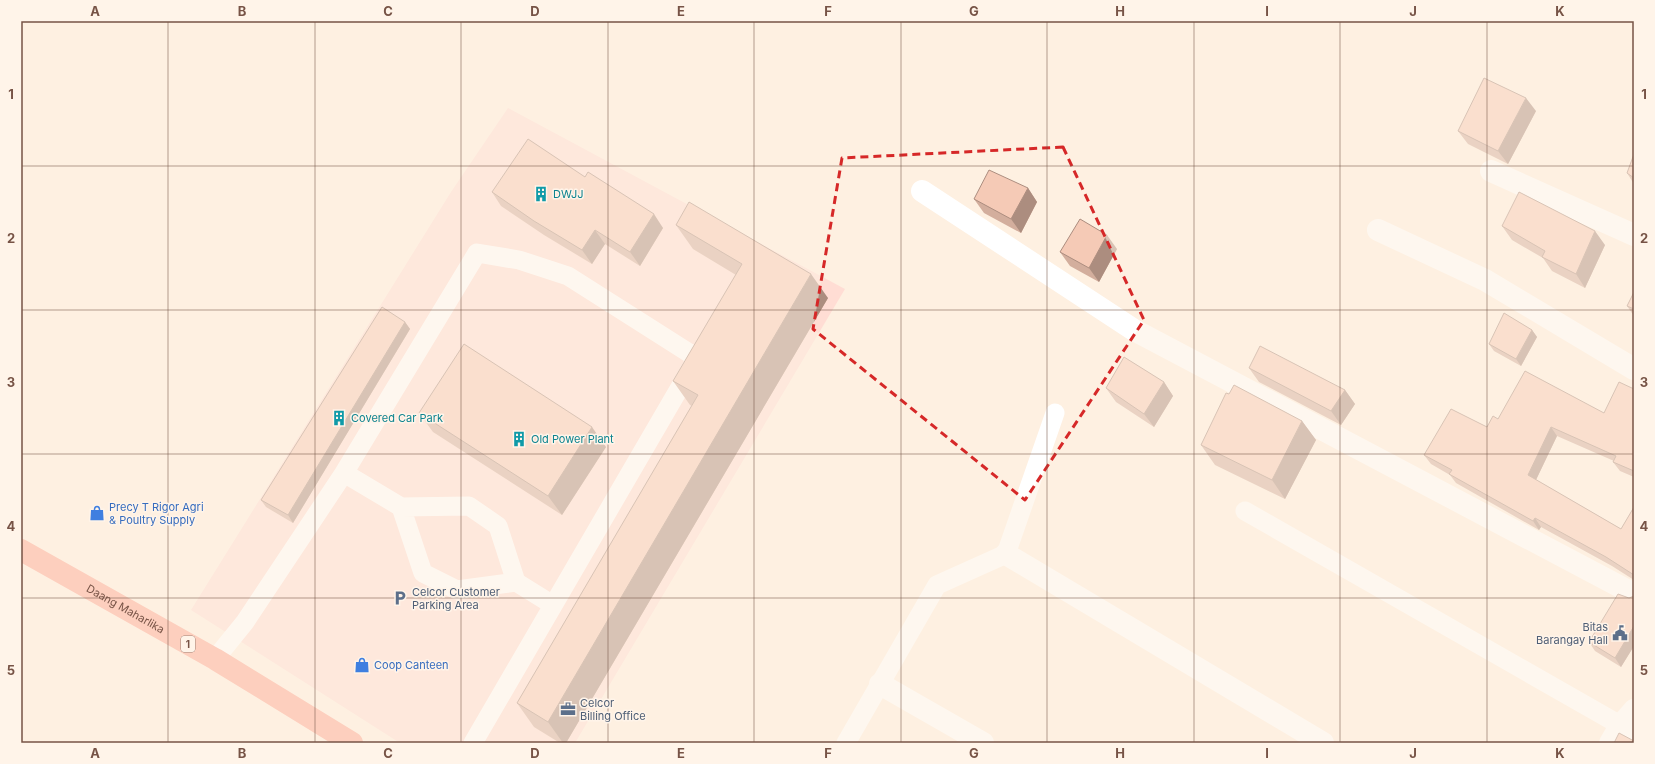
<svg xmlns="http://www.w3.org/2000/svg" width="1655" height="764" viewBox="0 0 1655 764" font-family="Inter,sans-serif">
	<rect width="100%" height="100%" fill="#fef0e1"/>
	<!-- commercial -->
	<path fill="#ffddd4" d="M 508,108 L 845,289 L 575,743 L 400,743 L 191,610 L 451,192 Z"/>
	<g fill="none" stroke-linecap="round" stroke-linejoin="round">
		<!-- lane -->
		<path stroke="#fff" stroke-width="19" d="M 344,473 L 401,507 L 469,506 L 498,526 L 516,582
			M 401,507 L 423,573 L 457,590 L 516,582 L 553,605
			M 1245,511 L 1634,733
			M 215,659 L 245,622 L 344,473 L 477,253 L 519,260 L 568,276 L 697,358 L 473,743
			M 846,743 L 937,585 L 1006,554 L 1055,413"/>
		<!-- street -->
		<path stroke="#fff" stroke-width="22" d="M 1491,171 L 1634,235
			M 922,191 L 1134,330 L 1634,594
			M 1378,230 L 1485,280 L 1634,369
			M 1006,554 L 1323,743
			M 880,684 L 983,743"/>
		<!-- secondary -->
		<path stroke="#fff" stroke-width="22" d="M 1610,743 L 1620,726 L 1634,710"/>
		<!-- highway -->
		<path stroke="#fda692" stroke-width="22" id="s1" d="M 21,550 L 215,659 L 352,743"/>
	</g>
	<!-- wall -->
	<path fill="#d3ae9d" d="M 1536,111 L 1508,164 L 1468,144 L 1458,131 Z
		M 1634,154 L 1634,184 L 1627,173 Z
		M 585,177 L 663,228 L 640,266 L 605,244 L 592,264 L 544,235 L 501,206 L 492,192 Z
		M 1028,188 L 1037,202 L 1021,233 L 984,213 L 974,199 Z
		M 676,225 L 828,298 L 566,743 L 560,743 L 534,727 L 517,703 L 692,406 L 690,405 L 673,381 L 736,275 L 693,249 Z
		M 1502,226 L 1605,245 L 1585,288 L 1552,271 L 1543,258 L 1512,240 Z
		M 1117,249 L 1099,282 L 1070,266 L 1060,252 Z
		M 1634,292 L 1634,316 L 1627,306 Z
		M 405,322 L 410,329 L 293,523 L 266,507 L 261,500 Z
		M 1532,330 L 1537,337 L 1521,366 L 1494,351 L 1489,344 Z
		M 1249,368 L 1345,390 L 1355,404 L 1341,425 L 1259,382 Z
		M 1164,382 L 1173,396 L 1154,427 L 1116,402 L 1106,388 Z
		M 1634,389 L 1634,477 L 1620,471 L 1613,462 L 1614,461 L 1557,436 L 1536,480 L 1621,529 L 1634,507 L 1634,580 L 1612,566 L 1541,527 L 1539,530 L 1456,483 L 1450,475 L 1431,464 L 1424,455 L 1487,427 L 1498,419 L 1604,413 Z
		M 1229,394 L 1302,421 L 1316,440 L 1285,499 L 1215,465 L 1201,445 Z
		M 419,413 L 606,447 L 562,515 L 433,432 Z
		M 1634,596 L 1634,646 L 1621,667 L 1595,651 L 1589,642 L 1629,598 Z"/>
	<!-- shaded-wall -->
	<path fill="#ac8d7f" d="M 1526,98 L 1536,111 L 1508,164 L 1498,151 Z
		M 1028,188 L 1037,202 L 1021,233 L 1011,219 Z
		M 654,214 L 663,228 L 640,266 L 630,252 Z
		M 595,230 L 605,244 L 592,264 L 582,250 Z
		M 1595,231 L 1605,245 L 1585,288 L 1576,274 Z
		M 1107,235 L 1117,249 L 1099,282 L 1089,268 Z
		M 811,274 L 828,298 L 566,743 L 563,743 L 548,722 Z
		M 405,322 L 410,329 L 293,523 L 288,515 Z
		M 1532,330 L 1537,337 L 1521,366 L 1516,359 Z
		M 1164,382 L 1173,396 L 1154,427 L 1144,414 Z
		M 1345,390 L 1355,404 L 1341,425 L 1331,411 Z
		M 1302,421 L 1316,440 L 1285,499 L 1272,480 Z
		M 592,427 L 606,447 L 562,515 L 548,496 Z
		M 1551,427 L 1557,436 L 1534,484 L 1528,475 Z
		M 1535,518 L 1541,527 L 1539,530 L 1533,521 Z
		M 1634,626 L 1634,646 L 1621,667 L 1615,658 Z"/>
	<!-- building -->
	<path fill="#f5cab6" stroke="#ac8d7f" d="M 1484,78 L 1526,98 L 1498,151 L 1458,131 Z
		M 528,139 L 585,177 L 588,172 L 654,214 L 630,252 L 595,230 L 582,250 L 534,221 L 492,192 Z
		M 1634,154 L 1634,178 L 1627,173 Z
		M 989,170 L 1028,188 L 1011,219 L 974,199 Z
		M 1519,192 L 1595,231 L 1576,274 L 1542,257 L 1545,251 L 1502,226 Z
		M 689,202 L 811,274 L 548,722 L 517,703 L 698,395 L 673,381 L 742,264 L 676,225 Z
		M 1080,219 L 1107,235 L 1089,268 L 1060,252 Z
		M 1634,292 L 1634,309 L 1627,306 Z
		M 382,307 L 405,322 L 288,515 L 261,500 Z
		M 1504,313 L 1532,330 L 1516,359 L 1489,344 Z
		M 464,344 L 592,427 L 548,496 L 419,413 Z
		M 1260,346 L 1345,390 L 1331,411 L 1249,368 Z
		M 1124,357 L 1164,382 L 1144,414 L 1106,388 Z
		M 1525,371 L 1604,413 L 1619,382 L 1634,389 L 1634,471 L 1613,462 L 1616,456 L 1551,427 L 1528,475 L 1621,529 L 1634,507 L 1634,575 L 1606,557 L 1535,518 L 1533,521 L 1449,474 L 1452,470 L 1424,455 L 1451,409 L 1487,427 L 1493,416 L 1498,419 Z
		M 1234,385 L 1302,421 L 1272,480 L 1201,445 L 1226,393 L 1229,394 Z
		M 1618,594 L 1629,598 L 1634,596 L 1634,626 L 1615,658 L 1589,642 Z
		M 1619,733 L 1634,741 L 1634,743 L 1614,743 Z"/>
	<!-- marked area -->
	<path d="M0 0H1655V764H0ZM 1063,147 L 1144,320 L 1025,500 L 813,329 L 842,158 Z" fill="#fef0e1" fill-opacity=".55" fill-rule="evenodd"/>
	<path fill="none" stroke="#d62828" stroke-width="3" stroke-dasharray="8 5" stroke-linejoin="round" d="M 1063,147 L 1144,320 L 1025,500 L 813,329 L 842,158 Z"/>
	<!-- grid -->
	<path fill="none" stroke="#775346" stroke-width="1" stroke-opacity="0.55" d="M 168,21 L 168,743M 315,21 L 315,743M 461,21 L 461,743M 608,21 L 608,743M 754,21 L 754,743M 901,21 L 901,743M 1047,21 L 1047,743M 1194,21 L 1194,743M 1340,21 L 1340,743M 1487,21 L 1487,743M 21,166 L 1634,166M 21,310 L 1634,310M 21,454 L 1634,454M 21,598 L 1634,598"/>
	<!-- icons -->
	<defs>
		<g id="building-bare" transform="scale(1.2)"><path d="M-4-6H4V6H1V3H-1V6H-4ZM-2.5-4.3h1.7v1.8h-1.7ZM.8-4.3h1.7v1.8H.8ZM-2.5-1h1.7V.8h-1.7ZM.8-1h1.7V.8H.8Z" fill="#0f9aa8" stroke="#fff4e9" stroke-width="2.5" paint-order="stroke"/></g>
		<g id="shop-bare" transform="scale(1.2)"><path d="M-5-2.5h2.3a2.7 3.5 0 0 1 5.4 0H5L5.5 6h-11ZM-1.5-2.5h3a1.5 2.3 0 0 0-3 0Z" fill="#3f7fe0" stroke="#fff4e9" stroke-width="2.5" paint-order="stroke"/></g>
		<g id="parking-bare" transform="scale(1.2)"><path d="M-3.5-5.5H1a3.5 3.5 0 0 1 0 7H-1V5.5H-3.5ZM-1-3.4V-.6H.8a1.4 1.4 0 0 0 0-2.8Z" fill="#5c6f8a" stroke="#fff4e9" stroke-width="2.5" paint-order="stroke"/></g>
		<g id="civic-bare" transform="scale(1.2)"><path d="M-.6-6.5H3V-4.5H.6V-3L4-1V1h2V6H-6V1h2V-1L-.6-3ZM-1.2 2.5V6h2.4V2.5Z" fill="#5c6f8a" stroke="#fff4e9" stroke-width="2.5" paint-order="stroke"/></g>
		<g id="office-bare" transform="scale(1.2)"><path d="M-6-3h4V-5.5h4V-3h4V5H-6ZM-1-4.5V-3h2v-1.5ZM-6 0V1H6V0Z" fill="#5c6f8a" stroke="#fff4e9" stroke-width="2.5" paint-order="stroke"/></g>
	</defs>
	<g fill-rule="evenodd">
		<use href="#building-bare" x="541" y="194"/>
		<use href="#building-bare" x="339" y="418"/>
		<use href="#building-bare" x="519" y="439"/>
		<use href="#shop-bare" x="97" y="513"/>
		<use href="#parking-bare" x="400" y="598"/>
		<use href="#civic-bare" x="1620" y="633"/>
		<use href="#shop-bare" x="362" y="665"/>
		<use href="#office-bare" x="568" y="709"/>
	</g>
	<g text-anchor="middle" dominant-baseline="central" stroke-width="3" stroke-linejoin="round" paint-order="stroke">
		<!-- shield labels -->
		<rect fill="#fff4e9" stroke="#a08377" stroke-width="1" x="181" y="636" width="14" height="16" rx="3"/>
		<g font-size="10" font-weight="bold" fill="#775346">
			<text x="188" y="644">1</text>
		</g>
		<!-- culture labels -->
		<g font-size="11" fill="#0d838f" stroke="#fff4e9" text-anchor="start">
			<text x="553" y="194">DWJJ</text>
			<text x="351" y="418">Covered Car Park</text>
			<text x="531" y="439">Old Power Plant</text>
		</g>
		<!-- shop labels -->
		<g font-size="11" fill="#366cbe" stroke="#fff4e9" text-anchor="start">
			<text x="109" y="507">Precy T Rigor Agri<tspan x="109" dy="13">&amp; Poultry Supply</tspan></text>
			<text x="374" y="665">Coop Canteen</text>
		</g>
		<!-- service labels -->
		<g font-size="11" fill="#4e5e75" stroke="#fff4e9" text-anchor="start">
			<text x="412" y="592">Celcor Customer<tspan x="412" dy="13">Parking Area</tspan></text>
			<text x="1608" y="627" text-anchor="end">Bitas<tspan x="1608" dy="13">Barangay Hall</tspan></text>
			<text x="580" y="703">Celcor<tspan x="580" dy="13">Billing Office</tspan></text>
		</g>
		<!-- street labels -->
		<g font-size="11" fill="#775346" stroke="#fff4e9">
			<text stroke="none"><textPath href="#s1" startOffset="120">Daang Maharlika</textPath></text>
		</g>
	</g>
	<!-- border -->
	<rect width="1655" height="764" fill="none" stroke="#fff4e9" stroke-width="44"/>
	<rect x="22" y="22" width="1611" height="720" fill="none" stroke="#775346" stroke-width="1.5"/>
	<g font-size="13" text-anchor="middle" font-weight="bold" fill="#775346">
		<text x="95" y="16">A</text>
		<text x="242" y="16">B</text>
		<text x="388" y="16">C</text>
		<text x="535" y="16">D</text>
		<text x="681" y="16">E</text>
		<text x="828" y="16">F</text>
		<text x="974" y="16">G</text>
		<text x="1120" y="16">H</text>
		<text x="1267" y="16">I</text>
		<text x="1413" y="16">J</text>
		<text x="1560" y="16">K</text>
		<text x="11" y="99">1</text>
		<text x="1644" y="99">1</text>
		<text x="11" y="243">2</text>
		<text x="1644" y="243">2</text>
		<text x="11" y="387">3</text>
		<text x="1644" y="387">3</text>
		<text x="11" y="531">4</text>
		<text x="1644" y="531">4</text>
		<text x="11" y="675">5</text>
		<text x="1644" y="675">5</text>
		<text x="95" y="758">A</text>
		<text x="242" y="758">B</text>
		<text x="388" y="758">C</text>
		<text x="535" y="758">D</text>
		<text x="681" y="758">E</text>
		<text x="828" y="758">F</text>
		<text x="974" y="758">G</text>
		<text x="1120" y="758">H</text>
		<text x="1267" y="758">I</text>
		<text x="1413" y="758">J</text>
		<text x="1560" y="758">K</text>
	</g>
</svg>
